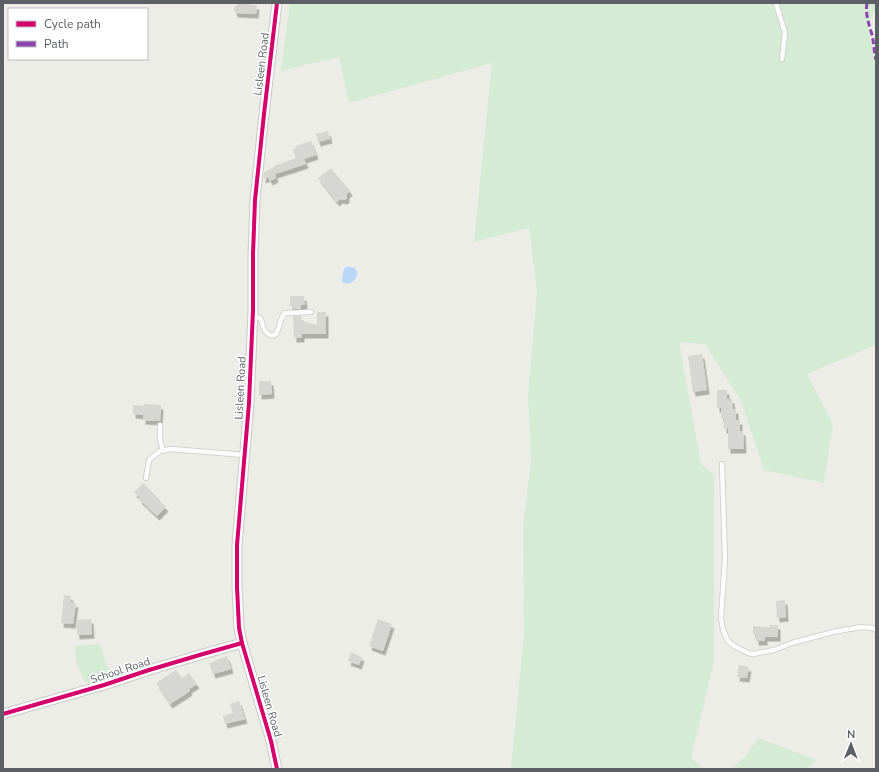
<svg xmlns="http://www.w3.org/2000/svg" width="879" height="772" font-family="'Nunito Sans',sans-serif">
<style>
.green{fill:#d4ebd4}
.water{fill:#bbd7f8}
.building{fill:#d6d6d2;filter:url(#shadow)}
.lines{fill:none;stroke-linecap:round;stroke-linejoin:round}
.service-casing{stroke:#cacbc9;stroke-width:6}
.minor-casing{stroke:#cacbc9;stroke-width:11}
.service{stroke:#fcfcfb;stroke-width:4.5}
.minor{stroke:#fcfcfb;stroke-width:9}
.quiet{stroke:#8e44ad;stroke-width:3;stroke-dasharray:6 3;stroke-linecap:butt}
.cycleway-casing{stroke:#fff;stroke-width:6}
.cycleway{stroke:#d6006c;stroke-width:4}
.labels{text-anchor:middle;stroke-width:3;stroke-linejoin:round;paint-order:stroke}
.street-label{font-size:11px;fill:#5c5f66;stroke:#fff}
</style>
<defs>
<filter id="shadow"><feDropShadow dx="2.5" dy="4.5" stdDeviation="0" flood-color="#0004"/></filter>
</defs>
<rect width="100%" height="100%" fill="#edede7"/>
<g class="green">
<path d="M290 3H876V7L868 25 876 67V345L807 374 833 424 824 483 764 470 740 399 705 344 679 342 701 464 714 475V662L691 757 703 769H511L524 632 523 527 531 463 528 394 537 292 529 228 474 242 492 63 349 103 339 57 281 71Z"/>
<path d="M100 644 111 678 89 683 84 681 77 663 74 646Z"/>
<path d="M758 738 817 760 806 769H731L746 756Z"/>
</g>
<path class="water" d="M345 267C367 264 355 290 342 282 342 278 343 270 345 267Z"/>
<g class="building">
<path d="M240 3H250V5H257L256 14 236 13 234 11V7Z"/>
<path d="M328 131 330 139 318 142 316 134Z"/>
<path d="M311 141 316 155 304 159 306 164 275 174 276 178 270 181 268 177 263 179 264 172 274 167V166L296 158 293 150 296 148V146Z"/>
<path d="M331 168 350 191 347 194V198L345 200 340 199 337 202 318 178Z"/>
<path d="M290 296H304L305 305H301V309H293V306H290Z"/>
<path d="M317 312H326V334H302V338H294L293 316H301V321L317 325Z"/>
<path d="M702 354 707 390 693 392 688 356Z"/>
<path d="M259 381H271L272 394 259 395Z"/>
<path d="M717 390H727V399H732L733 409H736V420H740V431H743L744 449H728V429H724V418H721V408H717Z"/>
<path d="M144 404 161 405 160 421 143 420V415L133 414V405L144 406Z"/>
<path d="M143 483 160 500H159L166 507 157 516 139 499 140 498 134 492Z"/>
<path d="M64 595 71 596 70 602 76 603 73 624 61 623Z"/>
<path d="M785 600 786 617 777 618 776 601Z"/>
<path d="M91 619 92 634 77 635 76 620Z"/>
<path d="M378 619 392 624 383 651 369 646Z"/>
<path d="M770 625H778V637H765V641H756V634H753V626L770 627Z"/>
<path d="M351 652 362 657 359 665 348 661Z"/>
<path d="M227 656 231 669 213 674 209 663 214 662V661Z"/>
<path d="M739 665 749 667 747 678 737 677Z"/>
<path d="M176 670 182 678 189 673 197 684 189 689 190 691 170 704 156 683Z"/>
<path d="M239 701 245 719 225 724 223 716 233 713 230 704Z"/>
</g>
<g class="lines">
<g class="service-casing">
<g id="service">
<path d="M776 3 785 33 782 59"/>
<path d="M253 316 260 318C263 322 262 327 265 331 266 332 268 334 270 335 280 339 278 319 285 313L311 312"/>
<path d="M160 425V440L163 451"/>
<path d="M722 464 725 559 721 618 723 630 728 641 734 646 748 653 753 654 774 650 792 643 833 632 861 627 873 628 876 630"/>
<path d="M146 478 149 460 160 451 171 449 245 455"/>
</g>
</g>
<g class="minor-casing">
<g id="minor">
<path d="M3 714 104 685 149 670 203 654 242 643"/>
<path d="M277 769 271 741 242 643 239 628 237 587V545L249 403 253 310V254L255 200 264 114 277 3"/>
</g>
</g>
<use href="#service" class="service"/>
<use href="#minor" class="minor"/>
<path class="quiet" d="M867 3C865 14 869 24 872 35 874 43 874 52 876 60"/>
<g class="cycleway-casing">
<g id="cycleway">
<path d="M3 714 104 685 149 670 203 654 242 643"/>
<path d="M277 769 271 741 242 643 239 628 237 587V545L249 403 253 310V254L255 200 264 114 277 3"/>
</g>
</g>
<use href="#cycleway" class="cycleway"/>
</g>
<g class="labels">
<g class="street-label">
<text transform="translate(261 64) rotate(-83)" y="4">Lisleen Road</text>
<text transform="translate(240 388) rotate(-87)" y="4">Lisleen Road</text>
<text transform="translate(120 670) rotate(-18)" y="4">School Road</text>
<text transform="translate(270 706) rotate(74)" y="4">Lisleen Road</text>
</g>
</g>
<rect width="879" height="772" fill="none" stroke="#5c5f66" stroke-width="8"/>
<rect x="8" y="8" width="140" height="52" fill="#ffffff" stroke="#bebfc2"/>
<rect x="16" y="21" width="20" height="6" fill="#d6006c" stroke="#bebfc2"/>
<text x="44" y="28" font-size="12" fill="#5c5f66">Cycle path</text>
<rect x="16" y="41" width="20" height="6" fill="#8e44ad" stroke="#bebfc2"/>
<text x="44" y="48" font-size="12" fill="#5c5f66">Path</text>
<g transform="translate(851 744) rotate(1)" stroke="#ffffff" stroke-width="3" paint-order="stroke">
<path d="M0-3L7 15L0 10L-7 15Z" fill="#5c5f66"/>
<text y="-6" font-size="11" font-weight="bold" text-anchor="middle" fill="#5c5f66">N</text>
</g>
</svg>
